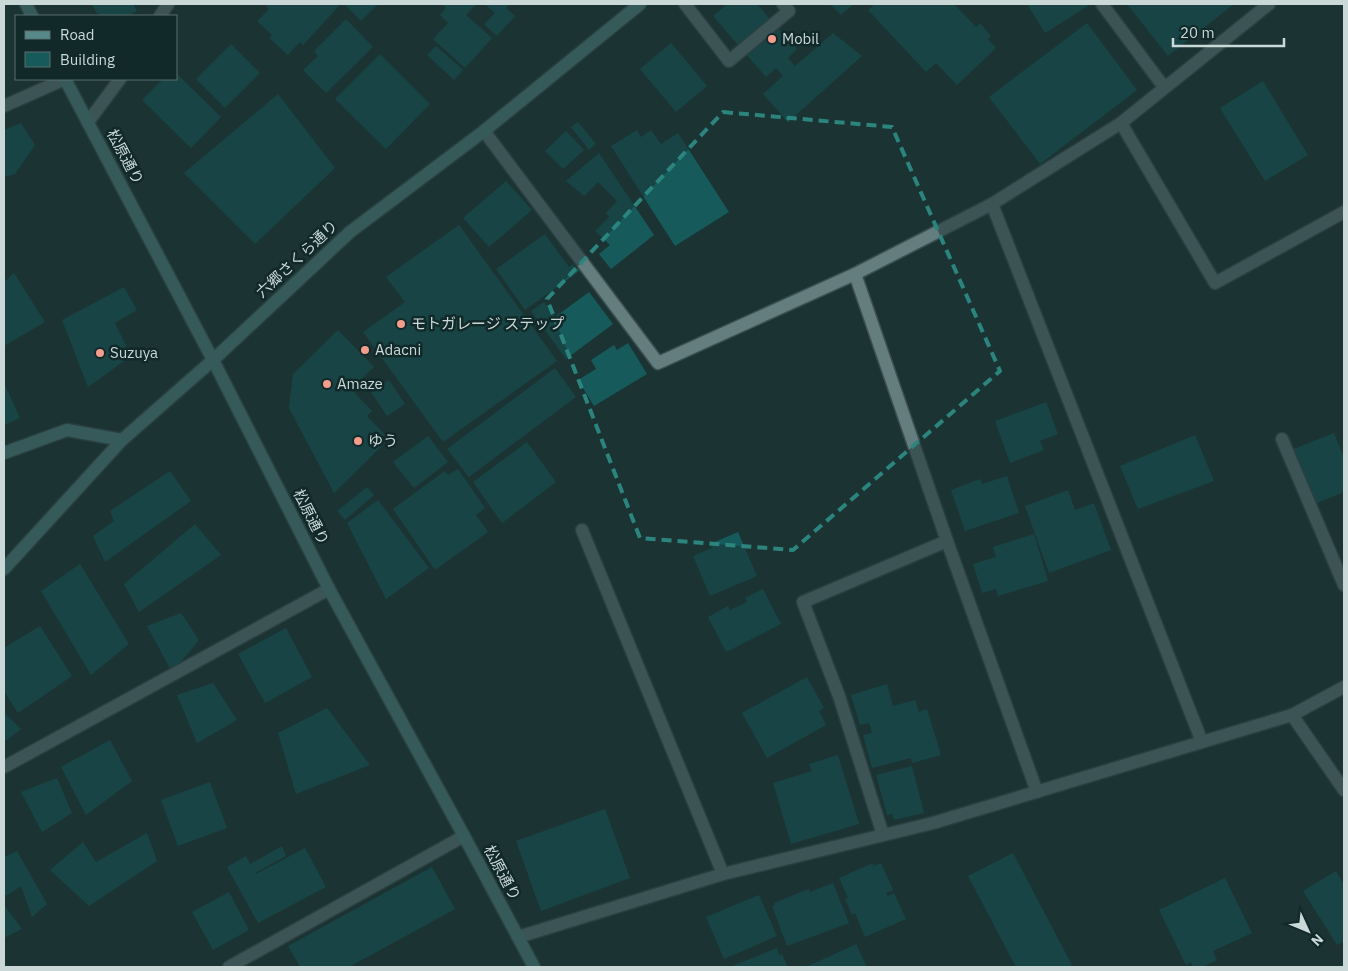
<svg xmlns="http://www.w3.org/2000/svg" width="1348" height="971" font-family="'IBM Plex Sans','Noto Sans JP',sans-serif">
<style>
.building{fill:#165a5c}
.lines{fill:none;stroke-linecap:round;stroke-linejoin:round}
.lane-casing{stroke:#3b4f50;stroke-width:15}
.street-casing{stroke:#3b4f50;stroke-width:15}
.secondary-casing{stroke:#3b4f50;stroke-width:15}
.lane{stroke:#647d7e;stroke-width:12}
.street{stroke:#647d7e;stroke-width:12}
.secondary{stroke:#57898b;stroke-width:12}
.marked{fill:none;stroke:#2b857e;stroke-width:4;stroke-dasharray:10 6;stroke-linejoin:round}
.poi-dot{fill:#f49d8c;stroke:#112929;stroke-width:2}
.labels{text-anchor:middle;stroke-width:5;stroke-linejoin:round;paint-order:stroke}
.poi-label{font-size:15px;fill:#cad8d8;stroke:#112929;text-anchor:start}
.street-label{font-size:15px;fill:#cad8d8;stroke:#112929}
</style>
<rect width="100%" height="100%" fill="#1b3333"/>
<g class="building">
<path d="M92 4H133L137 11 127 16H102L96 12Z"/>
<path d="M269 4H337L339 6 303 45 300 42 288 55 269 38 272 35 257 21 269 9 266 7Z"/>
<path d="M344 4H378L361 21Z"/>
<path d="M442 4H476L466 15 492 38 465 68 433 39 448 23 440 15 446 8Z"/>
<path d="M485 4H510L506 8 515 16 497 36 484 24 495 13Z"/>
<path d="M727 4H757L797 49 788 58 795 66 833 33 862 56 788 122 763 94 783 76 776 68 766 77 713 16Z"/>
<path d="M830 4H854L841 15Z"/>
<path d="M875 4H954L976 27 980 23 991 36 988 39 996 48 957 85 936 63 926 72 868 10Z"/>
<path d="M1027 4H1086L1088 6 1045 33Z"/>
<path d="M1127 4H1234L1168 56Z"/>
<path d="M346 19 373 47 326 93 303 70 318 56 314 51Z"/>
<path d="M1087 23 1137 90 1040 164 989 97Z"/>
<path d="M671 43 707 86 676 112 640 69Z"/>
<path d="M231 44 260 73 225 108 196 79Z"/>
<path d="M436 46 463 70 454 80 427 55Z"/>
<path d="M380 54 430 104 386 149 335 99Z"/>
<path d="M176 73 221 117 191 148 142 100 163 79H176Z"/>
<path d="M1263 81 1308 155 1265 181 1220 108Z"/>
<path d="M278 94 335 168 255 244 184 173Z"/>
<path d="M578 122 596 144 589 150 571 127Z"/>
<path d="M21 123 35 145 15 174 4 177V130Z"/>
<path d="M637 130 641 137 651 130 661 144 678 133 729 212 675 246 611 146Z"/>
<path d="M566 131 584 150 563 169 545 151Z"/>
<path d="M599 153 654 235 611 269 599 254 610 245 595 231 609 217 606 213 617 201 598 182 584 196 566 181Z"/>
<path d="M506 181 532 210 489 247 463 218Z"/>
<path d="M459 225 557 361 443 442 363 332 405 302 386 277Z"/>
<path d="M545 234 569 267 573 264 579 271 525 310 496 269Z"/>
<path d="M14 273 45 322 4 346V282Z"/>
<path d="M124 287 137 310 115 323 131 356 88 387 62 320Z"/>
<path d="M589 292 613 324 566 359 531 311 544 302 555 317Z"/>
<path d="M338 330 374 367 351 389 372 411 367 416 389 439 334 493 289 408 293 374Z"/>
<path d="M628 343 647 374 594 406 578 380 596 369 591 360 614 345 617 350Z"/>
<path d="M555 368 576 397 469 477 447 449Z"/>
<path d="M389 380 405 404 387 416 371 392Z"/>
<path d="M4 383 20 418 4 425Z"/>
<path d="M1046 402 1058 434 1040 441 1044 450 1010 463 995 421Z"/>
<path d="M1334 433 1344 458V492L1314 504 1291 450Z"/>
<path d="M1195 435 1214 481 1138 509 1120 466Z"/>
<path d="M428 436 448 462 414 488 393 462Z"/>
<path d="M527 442 556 482 502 523 473 482Z"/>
<path d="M458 469 485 508 476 515 488 532 435 570 393 509 445 471 448 475Z"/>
<path d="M170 471 191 501 105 562 93 536 114 521 110 511Z"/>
<path d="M1007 476 1019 513 965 531 951 490 980 479 982 484Z"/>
<path d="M367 487 374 495 345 520 337 511Z"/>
<path d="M1068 490 1075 510 1094 503 1111 550 1049 573 1025 506Z"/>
<path d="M378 500 429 568 386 599 347 523Z"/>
<path d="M195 524 221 555 139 612 124 584Z"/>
<path d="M738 532 757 576 710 596 693 556 712 548 710 544Z"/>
<path d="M1034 534 1048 581 998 596 996 589 982 593 973 564 996 557 993 547Z"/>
<path d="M80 564 129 644 91 675 41 591Z"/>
<path d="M763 589 781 624 726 652 708 617 728 606 730 610 747 602 745 598Z"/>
<path d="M181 613 199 640 172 672 147 626Z"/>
<path d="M40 626 72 676 18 713 4 691V648Z"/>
<path d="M286 628 312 677 265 703 238 654Z"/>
<path d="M807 677 824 708 819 711 826 725 767 758 742 713Z"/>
<path d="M213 683 237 720 197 743 177 695Z"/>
<path d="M887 684 893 706 915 700 919 712 927 709 941 755 912 763 911 758 872 768 863 735 872 733 869 723 860 725 851 695Z"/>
<path d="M327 708 370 765 296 794 278 733Z"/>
<path d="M4 713 21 729 4 742Z"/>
<path d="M110 740 132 781 86 815 61 767Z"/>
<path d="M838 755 859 824 791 844 773 783 812 771 809 764Z"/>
<path d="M912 766 924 813 894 820 892 814 887 815 876 775Z"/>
<path d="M57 778 72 813 42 832 21 792Z"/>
<path d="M210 782 227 828 178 846 161 800Z"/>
<path d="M605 809 630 878 541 911 516 841Z"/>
<path d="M147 833 157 861 89 906 50 870 83 842 96 862Z"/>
<path d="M282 846 286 856 255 873 256 874 305 848 326 887 258 923 227 867 246 856 250 864Z"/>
<path d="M17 851 47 904 32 917 21 886 6 896 4 890V857Z"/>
<path d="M1013 853 1073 967H1016L968 876Z"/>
<path d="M873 863 874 866 881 863 893 890 886 893 887 895 888 896 894 893 906 919 865 937 855 913 852 915 845 899 848 898 839 878Z"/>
<path d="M432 867 455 909 349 967H300L288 946Z"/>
<path d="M1336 871 1343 883 1344 881V941L1337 945 1303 891Z"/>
<path d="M1225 878 1252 933 1213 951 1217 960 1207 965 1202 967H1193L1191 962 1186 965 1159 910Z"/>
<path d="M833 883 849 923 787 946 772 906 775 905 774 903 809 889 810 892Z"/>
<path d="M229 892 249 930 213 950 192 912Z"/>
<path d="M759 895 777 936 724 959 706 917Z"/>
<path d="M4 905 22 929 4 938Z"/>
<path d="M856 944 867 967H806L850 947Z"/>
<path d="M777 948 779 955 782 954 788 967H730Z"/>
</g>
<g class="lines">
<g class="lane-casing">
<g id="lane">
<path d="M685 4 729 61 789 11 783 4"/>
<path d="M160 16 168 4"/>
<path d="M88 122 120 79"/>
<path d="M992 204 1202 742"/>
<path d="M1282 439 1344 585"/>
<path d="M4 767 329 589"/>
<path d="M883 835 839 696 803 602 947 541"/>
<path d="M229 967 464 836"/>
</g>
</g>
<g class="street-casing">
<g id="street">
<path d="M1102 4 1164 87"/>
<path d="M4 106 65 79"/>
<path d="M1121 123 1215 283 1344 212"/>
<path d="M484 131 658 363 855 274 992 204 1121 123 1269 4"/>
<path d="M855 274 947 541 1037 792"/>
<path d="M582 530 723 874"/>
<path d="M1292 715 1344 790"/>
<path d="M518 937 723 874 933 823 1202 742 1292 715 1344 687"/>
</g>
</g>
<g class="secondary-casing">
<g id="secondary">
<path d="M26 4 32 16"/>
<path d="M65 79 213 360 329 589 464 836 534 967"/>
<path d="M4 453 67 430 122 440"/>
<path d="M4 569 122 440 213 360 350 232 484 131 640 4"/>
</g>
</g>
<use href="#lane" class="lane"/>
<use href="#street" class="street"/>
<use href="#secondary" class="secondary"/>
</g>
<path d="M0 0H1348V971H0ZM723 112 892 127 1000 371 793 550 640 538 547 299Z" fill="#1b3333" fill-opacity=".55" fill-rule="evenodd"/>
<path class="marked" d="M723 112 892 127 1000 371 793 550 640 538 547 299Z"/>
<g class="poi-dot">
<circle cx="772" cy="39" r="5"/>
<circle cx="401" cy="324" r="5"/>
<circle cx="365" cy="350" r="5"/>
<circle cx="100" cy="353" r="5"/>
<circle cx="327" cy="384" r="5"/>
<circle cx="358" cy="441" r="5"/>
</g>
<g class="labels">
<g class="poi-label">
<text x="782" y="44">Mobil</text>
<text x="411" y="329">モトガレージ ステップ</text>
<text x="375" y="355">Adacni</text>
<text x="110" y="358">Suzuya</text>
<text x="337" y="389">Amaze</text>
<text x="368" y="446">ゆう</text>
</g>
<g class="street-label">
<text transform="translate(125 157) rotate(62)" y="5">松原通り</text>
<text transform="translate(297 259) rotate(-43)" y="5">六郷さくら通り</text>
<text transform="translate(311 517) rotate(63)" y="5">松原通り</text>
<text transform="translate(502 873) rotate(62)" y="5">松原通り</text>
</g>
</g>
<rect width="1348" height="971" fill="none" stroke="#cad8d8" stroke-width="10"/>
<rect x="15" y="15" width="162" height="65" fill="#112929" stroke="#5b6f6f"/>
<rect x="25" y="31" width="25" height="8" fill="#57898b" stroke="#5b6f6f"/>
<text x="60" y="40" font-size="15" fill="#cad8d8">Road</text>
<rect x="25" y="52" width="25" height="15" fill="#165a5c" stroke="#5b6f6f"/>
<text x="60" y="65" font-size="15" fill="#cad8d8">Building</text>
<g transform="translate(1308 931) rotate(134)" stroke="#112929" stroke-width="4" paint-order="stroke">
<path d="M0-4L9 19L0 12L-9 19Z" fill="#cad8d8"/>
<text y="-8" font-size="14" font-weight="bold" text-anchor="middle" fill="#cad8d8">N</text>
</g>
<path d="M1173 38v8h111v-8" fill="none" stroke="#cad8d8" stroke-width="2.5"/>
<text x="1180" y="38" font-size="15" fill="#cad8d8" stroke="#112929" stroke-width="4" paint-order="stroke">20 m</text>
</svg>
